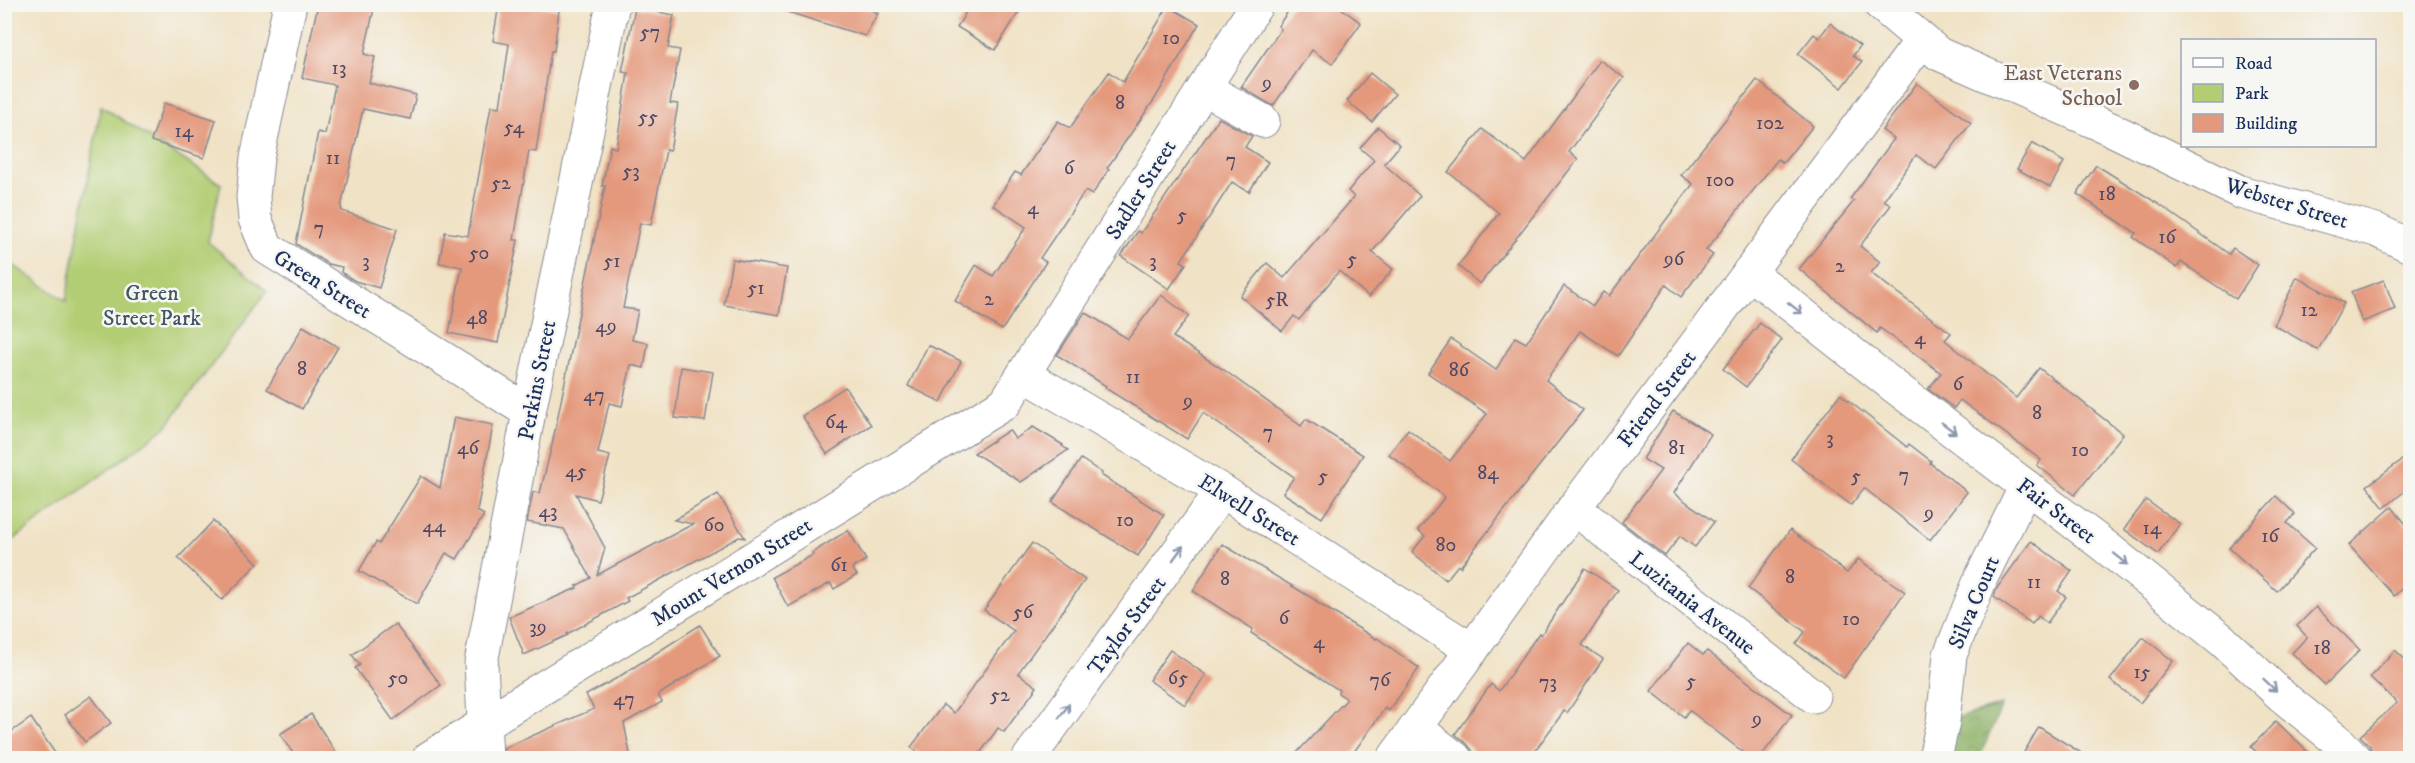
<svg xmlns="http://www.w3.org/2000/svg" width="2415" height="763" font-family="'IM FELL DW Pica',serif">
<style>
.forest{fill:url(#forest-crowns);stroke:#547062;stroke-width:1.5}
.park{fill:#b2cd73;stroke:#667e68;stroke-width:1.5}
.building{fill:#e4987c}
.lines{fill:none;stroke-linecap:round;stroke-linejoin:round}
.minor-casing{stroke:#868892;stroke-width:35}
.minor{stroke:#fff;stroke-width:33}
.oneway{stroke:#8d97ae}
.education-dot{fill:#8d6e63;stroke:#f6f6f2;stroke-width:2}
.labels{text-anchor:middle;stroke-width:5;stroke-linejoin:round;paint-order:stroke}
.number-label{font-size:20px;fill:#4d4966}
.education-label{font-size:22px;fill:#785e54;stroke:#f6f6f2;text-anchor:end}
.street-label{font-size:22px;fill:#1b2f5e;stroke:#f6f6f2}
.park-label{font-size:22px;fill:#415663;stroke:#f6f6f2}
</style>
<defs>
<pattern id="forest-crowns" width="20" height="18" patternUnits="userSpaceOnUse" patternTransform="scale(1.5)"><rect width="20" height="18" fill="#8db065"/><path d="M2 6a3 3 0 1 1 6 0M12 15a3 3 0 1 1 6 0" fill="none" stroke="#729056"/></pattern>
</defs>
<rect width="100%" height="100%" fill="#f6f6f2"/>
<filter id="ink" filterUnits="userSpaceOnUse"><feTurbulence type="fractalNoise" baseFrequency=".0167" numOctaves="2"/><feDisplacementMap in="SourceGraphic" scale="12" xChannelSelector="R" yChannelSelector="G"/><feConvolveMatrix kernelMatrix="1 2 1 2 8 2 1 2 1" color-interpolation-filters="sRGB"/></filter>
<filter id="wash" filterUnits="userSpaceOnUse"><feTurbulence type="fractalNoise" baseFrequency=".008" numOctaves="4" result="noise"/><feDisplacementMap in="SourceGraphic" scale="24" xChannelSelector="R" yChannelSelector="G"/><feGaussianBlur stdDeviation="1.35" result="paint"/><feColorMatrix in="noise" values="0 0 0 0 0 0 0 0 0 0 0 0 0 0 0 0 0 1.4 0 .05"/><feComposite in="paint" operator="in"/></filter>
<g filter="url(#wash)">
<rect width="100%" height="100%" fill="#f0e2c5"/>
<path class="forest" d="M2002 705 1979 758H1929L1943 722Z"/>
<path class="park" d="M101 106 221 184 208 242 267 291 165 428 5 546 4 259 66 301Z"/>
<g id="blocks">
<g class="building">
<path d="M318 4H375L364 54 375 57 369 83 416 95 410 119 363 109 341 207 342 211 397 229 379 288 355 281 341 272 342 267 328 264 296 244 318 132 325 134 335 85 302 78Z"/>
<path d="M499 4H525L559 10 554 51H551L536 152 529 151 514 240H518L498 343 449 333 462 267 439 263 445 232 468 236 491 106 500 107 509 44 493 41Z"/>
<path d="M785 4H858L878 13 865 36 784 11Z"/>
<path d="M971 4H1024L995 50 957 27Z"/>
<path d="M1293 4H1335L1361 23 1332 64 1312 50 1273 106 1241 87 1281 29 1278 26Z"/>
<path d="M1168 6 1199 24 1156 97 1107 168 1109 169 1092 195 1085 191 1040 258 1046 262 1002 330 955 301 976 265 993 276 1026 227 993 205 1015 172 1021 175 1058 121 1070 128 1109 72 1123 82Z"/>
<path d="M635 8 674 15 668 48 680 50 670 103 678 104 670 151 666 150 651 225 640 223 623 308 638 310 632 340 648 343 644 368 631 365 622 406 609 403 598 453 610 456 598 500 576 494 605 548 597 575 693 524 674 520 718 494 745 538 739 537 626 598 628 601 567 634 568 635 524 655 509 617 577 588 576 586 591 578 564 529 527 522 533 492 540 493 552 445 605 186H602L610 146 616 148 628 73 622 72Z"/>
<path d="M1830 23 1860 46 1853 56 1862 62 1842 88 1798 54 1814 34 1819 38Z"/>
<path d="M1600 60 1624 78 1569 152 1578 159 1480 284 1458 266 1499 213 1448 172 1482 129 1526 162Z"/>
<path d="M1370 73 1395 94 1372 122 1347 101Z"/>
<path d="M1757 80 1813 126 1783 163 1778 159 1706 250 1713 255 1681 297 1666 285 1618 356 1580 331 1546 380 1583 410 1460 567 1458 565 1446 580 1412 552 1425 536 1418 530 1445 497 1389 454 1408 429 1450 461 1487 414 1428 373 1451 339 1496 370 1515 337 1526 343 1564 286 1593 306 1603 292 1609 296 1693 184 1681 175Z"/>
<path d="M1917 83 1971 123 1936 169 1916 155 1884 200 1891 205 1860 246 1880 262 1871 273 1951 333 1945 340 2016 398 2039 368 2123 434 2075 495 2037 465 2041 460 1960 400 1954 408 1928 389 1941 373 1880 328 1877 333 1799 269 1854 201 1850 199 1894 139 1882 130Z"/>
<path d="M164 103 216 120 204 158 151 141Z"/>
<path d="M1219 118 1252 136 1245 147 1268 162 1249 192 1232 182 1181 261 1186 264 1169 289 1121 256 1138 231 1141 233Z"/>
<path d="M1378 127 1400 145 1384 164 1420 196 1372 252 1393 269 1369 297 1339 271 1299 320 1294 316 1282 331 1240 296 1267 263 1284 278 1354 197 1348 191 1374 160 1360 148Z"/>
<path d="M2032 143 2064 162 2050 187 2017 169Z"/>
<path d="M2096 165 2157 203 2229 254 2233 248 2258 265 2236 299 2181 262 2177 268 2133 237 2136 233 2077 194Z"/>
<path d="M732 259 787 268 779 315 724 305Z"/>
<path d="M2297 277 2344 303 2318 350 2274 325Z"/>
<path d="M2384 280 2395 309 2362 322 2351 292Z"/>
<path d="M1161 295 1189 316 1173 337 1224 370 1301 426 1306 419 1363 455 1322 518 1283 493 1294 477 1203 413 1187 439 1105 388 1106 386 1057 355 1085 312 1128 339Z"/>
<path d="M1760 323 1782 340 1746 387 1723 369Z"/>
<path d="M303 326 338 347 302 409 267 389Z"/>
<path d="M928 345 961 361 941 402 908 386Z"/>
<path d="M681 367 713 372 705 421 675 418Z"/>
<path d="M845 387 871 425 827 454 802 416Z"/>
<path d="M1840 394 1907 447 1909 444 1931 461 1930 463 1967 492 1930 540 1864 488 1851 505 1791 459Z"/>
<path d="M1673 411 1711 434 1674 493 1714 522 1695 547 1680 536 1665 556 1622 522 1661 470 1643 459Z"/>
<path d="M454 417 493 425 477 511 484 515 457 559 446 553 417 604 359 571 376 542 379 544 421 476 440 488Z"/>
<path d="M1033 427 1063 445 1062 446 1068 450 1021 482 974 453 1009 430 1015 439Z"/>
<path d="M2410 454V487L2384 508 2367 486Z"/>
<path d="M1081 459 1102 473 1101 475 1164 515 1138 556 1052 502Z"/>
<path d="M2276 496 2295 514 2287 523 2315 548 2277 591 2229 548Z"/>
<path d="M2146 500 2180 524 2158 554 2124 529Z"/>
<path d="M2392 507 2410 529V581L2394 596 2349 545Z"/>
<path d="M213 521 258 563 222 600 178 558Z"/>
<path d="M848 530 866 560 852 568 857 575 834 589 830 583 788 607 772 577 813 555 812 553Z"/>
<path d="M1790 530 1847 573 1858 559 1905 592 1844 678 1796 644 1805 632 1748 588Z"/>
<path d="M2031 541 2072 571 2058 591 2066 597 2047 623 2038 616 2032 624 1994 597 1997 588Z"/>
<path d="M1032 543 1085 580 1018 673 1037 687 1004 732 998 728 976 759H926L911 747 943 705 954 713 1014 631 984 610Z"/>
<path d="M1222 544 1317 601 1316 602 1376 639 1377 638 1419 668 1389 711 1385 708 1349 759H1291L1347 699 1338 693 1339 690 1251 633 1253 629 1193 591Z"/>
<path d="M1585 568 1618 590 1582 645 1603 659 1567 713 1564 711 1529 759H1473L1472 750 1467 744 1455 734 1491 684 1499 691 1539 633 1541 635Z"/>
<path d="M2316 607 2360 650 2325 685 2292 653 2307 637 2297 626Z"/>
<path d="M395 624 441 685 393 720 355 668 360 665 352 655Z"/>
<path d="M700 625 720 656 658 695 662 702 624 723 631 759H504V748L594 709 586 695 617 678Z"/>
<path d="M2143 637 2173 661 2140 703 2110 680Z"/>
<path d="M1688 643 1703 655 1707 651 1792 715 1759 759H1752L1689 710 1684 717 1651 691Z"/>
<path d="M1170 650 1206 675 1185 705 1149 680Z"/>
<path d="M2395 650 2410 664V759H2376L2369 745 2360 736 2397 703 2370 677Z"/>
<path d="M91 696 111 723 85 742 65 715Z"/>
<path d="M311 714 340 759H297L280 734Z"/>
<path d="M31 718 59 759H4V737Z"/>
<path d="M2276 721 2315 759H2264L2251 747Z"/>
<path d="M2039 727 2091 759H2020Z"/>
</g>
</g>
</g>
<g filter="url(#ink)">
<use href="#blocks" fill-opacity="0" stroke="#868892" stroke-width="1.5"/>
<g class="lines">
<g class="minor-casing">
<g id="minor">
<path d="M290 4 257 158 253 197 255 219 267 248 529 412"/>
<path d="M1880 4 1939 54 2111 129 2240 192 2376 230 2410 246"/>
<path d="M1204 88 1263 121"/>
<path d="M1749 272 1895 387 2102 544 2222 640 2282 696 2340 743 2355 758"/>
<path d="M1025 375 1222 491 1472 650"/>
<path d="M1574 508 1813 696"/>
<path d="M1416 728 1455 758"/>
<path d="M429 758 1005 403 1257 4"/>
<path d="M486 758 481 663 529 412 613 4"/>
<path d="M1029 758 1222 491"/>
<path d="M1394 758 1574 508 1922 40"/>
<path d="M1935 758 1943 722 1950 655 1981 578 2026 486"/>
</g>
</g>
<use href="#minor" class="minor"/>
</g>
<defs><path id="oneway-shaft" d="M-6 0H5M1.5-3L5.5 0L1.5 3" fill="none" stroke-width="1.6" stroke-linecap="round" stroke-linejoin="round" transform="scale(1.5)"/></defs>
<g class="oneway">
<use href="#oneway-shaft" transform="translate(1795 308) rotate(38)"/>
<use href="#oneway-shaft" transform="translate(1949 428) rotate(37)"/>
<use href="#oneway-shaft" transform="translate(1178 553) rotate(-54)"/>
<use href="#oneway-shaft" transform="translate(2121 559) rotate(39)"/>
<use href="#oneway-shaft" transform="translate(2270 685) rotate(43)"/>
<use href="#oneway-shaft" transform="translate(1064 711) rotate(-54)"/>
</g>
</g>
<circle class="education-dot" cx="2134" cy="85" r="6"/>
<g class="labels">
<g class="number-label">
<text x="650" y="38">57</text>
<text x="1171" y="44">10</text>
<text x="339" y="74">13</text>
<text x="1267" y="89">9</text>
<text x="1120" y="109">8</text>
<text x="648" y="123">55</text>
<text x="1770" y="129">102</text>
<text x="514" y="133">54</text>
<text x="184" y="137">14</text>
<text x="333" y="164">11</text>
<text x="1231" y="166">7</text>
<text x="1069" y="174">6</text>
<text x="631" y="177">53</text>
<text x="1720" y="186">100</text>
<text x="501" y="189">52</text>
<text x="2107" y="200">18</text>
<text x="1033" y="214">4</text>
<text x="1182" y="221">5</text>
<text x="319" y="234">7</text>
<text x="2167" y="243">16</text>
<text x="479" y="259">50</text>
<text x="1352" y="265">5</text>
<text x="1674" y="265">96</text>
<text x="366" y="267">3</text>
<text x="612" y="267">51</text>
<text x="1153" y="267">3</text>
<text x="1840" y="272">2</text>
<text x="756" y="294">51</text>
<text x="989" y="305">2</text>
<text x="1277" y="306">5R</text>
<text x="2309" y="316">12</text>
<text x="477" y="324">48</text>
<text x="606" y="332">49</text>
<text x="1920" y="344">4</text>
<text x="302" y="375">8</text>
<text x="1459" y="376">86</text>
<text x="1133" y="383">11</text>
<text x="1958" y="390">6</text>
<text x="594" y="401">47</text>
<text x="1188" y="407">9</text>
<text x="2037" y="419">8</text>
<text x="836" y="428">64</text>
<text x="1268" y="438">7</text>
<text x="1830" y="444">3</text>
<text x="468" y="454">46</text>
<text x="1677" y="454">81</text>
<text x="2080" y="456">10</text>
<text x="576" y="477">45</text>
<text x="1488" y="479">84</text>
<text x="1904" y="481">7</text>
<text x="1323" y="482">5</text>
<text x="1856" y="482">5</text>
<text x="548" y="517">43</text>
<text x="1929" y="519">9</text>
<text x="1125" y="526">10</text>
<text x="714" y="531">60</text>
<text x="434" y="532">44</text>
<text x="2152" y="534">14</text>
<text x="2270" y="542">16</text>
<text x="1446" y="551">80</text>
<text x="839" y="571">61</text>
<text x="1790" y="583">8</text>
<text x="1225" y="585">8</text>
<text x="2034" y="588">11</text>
<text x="1023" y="618">56</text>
<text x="1284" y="624">6</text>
<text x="1851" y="625">10</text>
<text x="538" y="633">39</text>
<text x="1319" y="648">4</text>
<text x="2322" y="654">18</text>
<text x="2142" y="678">15</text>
<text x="398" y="684">50</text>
<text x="1178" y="684">65</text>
<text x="1380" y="686">76</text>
<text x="1691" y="687">5</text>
<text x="1548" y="688">73</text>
<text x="1000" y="701">52</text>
<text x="624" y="705">47</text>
<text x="1757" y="725">9</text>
</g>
<g class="education-label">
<text x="2122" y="80">East Veterans<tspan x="2122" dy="25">School</tspan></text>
</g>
<g class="street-label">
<text transform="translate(1140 189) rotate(-58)" y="8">Sadler Street</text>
<text transform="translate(2287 202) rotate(17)" y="8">Webster Street</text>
<text transform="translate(323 283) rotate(32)" y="8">Green Street</text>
<text transform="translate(536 380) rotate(-79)" y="8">Perkins Street</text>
<text transform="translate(1656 398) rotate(-53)" y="8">Friend Street</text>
<text transform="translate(1250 509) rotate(32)" y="8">Elwell Street</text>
<text transform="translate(2057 510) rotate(37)" y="8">Fair Street</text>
<text transform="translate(731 571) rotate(-32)" y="8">Mount Vernon Street</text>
<text transform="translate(1693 602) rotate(38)" y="8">Luzitania Avenue</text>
<text transform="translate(1973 602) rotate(-67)" y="8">Silva Court</text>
<text transform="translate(1126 625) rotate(-54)" y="8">Taylor Street</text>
</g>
<g class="park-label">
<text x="152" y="300">Green<tspan x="152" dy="25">Street Park</tspan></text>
</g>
</g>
<rect width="2415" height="763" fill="none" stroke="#f6f6f2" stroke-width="24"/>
<rect x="2181" y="39" width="195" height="108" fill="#f6f6f2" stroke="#9ea6b7" stroke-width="1.5"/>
<rect x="2193" y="58" width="30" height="9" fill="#ffffff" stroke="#9ea6b7" stroke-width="1.5"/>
<text x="2235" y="69" font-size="18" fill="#1b2f5e">Road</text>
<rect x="2193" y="84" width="30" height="18" fill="#b2cd73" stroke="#9ea6b7" stroke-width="1.5"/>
<text x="2235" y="99" font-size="18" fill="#1b2f5e">Park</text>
<rect x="2193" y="114" width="30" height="18" fill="#e4987c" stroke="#9ea6b7" stroke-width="1.5"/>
<text x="2235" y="129" font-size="18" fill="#1b2f5e">Building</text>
</svg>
